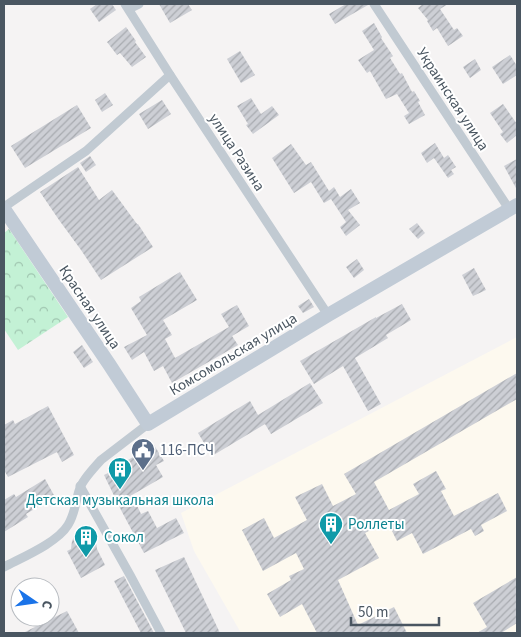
<svg xmlns="http://www.w3.org/2000/svg" width="521" height="637" font-family="'Source Sans 3',sans-serif">
<style>
.commercial{fill:#fdf9ef}
.park{fill:url(#park-crowns)}
.building{fill:url(#building-hatch)}
.lines{fill:none;stroke-linecap:round;stroke-linejoin:round}
.street{stroke:#c1cad2;stroke-width:9}
.secondary{stroke:#c1cbd6;stroke-width:14}
.labels{text-anchor:middle;stroke-width:4;stroke-linejoin:round;paint-order:stroke}
.street-label{font-size:15px;fill:#4a5661;stroke:#fff}
.service-label{font-size:15px;fill:#4e5e75;stroke:#fff;text-anchor:start}
.culture-label{font-size:15px;fill:#0d838f;stroke:#fff;text-anchor:start}
</style>
<defs>
<pattern id="park-crowns" width="20" height="18" patternUnits="userSpaceOnUse" patternTransform="scale(1.25)"><rect width="20" height="18" fill="#c3f1d5"/><path d="M2 6a3 3 0 1 1 6 0M12 15a3 3 0 1 1 6 0" fill="none" stroke="#a0c6b0"/></pattern>
<pattern id="building-hatch" width="6" height="6" patternUnits="userSpaceOnUse" patternTransform="scale(1.25)"><rect width="6" height="6" fill="#cdcfd5"/><path d="M-1 1l2-2M0 6l6-6M5 7l2-2" fill="none" stroke="#a8abb0"/></pattern>
</defs>
<rect width="100%" height="100%" fill="#f5f3f3"/>
<path class="commercial" d="M517 337V633H241L194 551 181 513Z"/>
<path class="park" d="M9 229 68 317 18 350 4 329V233Z"/>
<g class="building">
<path d="M97 4H112L116 10 99 22 90 9Z"/>
<path d="M159 4H188L192 10 170 23Z"/>
<path d="M346 4H368V5L335 24 329 14Z"/>
<path d="M423 4H448L440 9 454 30 457 28 463 36 448 46 437 28 433 31 427 21 428 20 418 8Z"/>
<path d="M374 23 382 37 381 38 393 56 390 58 400 74 402 73 412 92 414 91 420 101 418 102 425 115 409 124 404 116 409 113 397 94 386 99 370 71 367 73 358 60 374 50 362 31Z"/>
<path d="M126 27 136 41 135 42 146 57 132 67 120 53 117 55 107 42Z"/>
<path d="M240 51 255 75 241 83 227 59Z"/>
<path d="M510 55 517 66V75L503 84 492 67Z"/>
<path d="M475 59 481 70 470 78 463 67Z"/>
<path d="M105 93 113 105 102 112 95 100Z"/>
<path d="M251 98 261 114 272 106 279 115 253 134 246 125 248 124 237 106Z"/>
<path d="M162 100 171 114 148 129 139 114Z"/>
<path d="M503 104 517 124V135L507 143 500 134 503 132 490 113Z"/>
<path d="M77 105 91 128 25 168 11 146Z"/>
<path d="M435 143 444 158 448 155 456 167 451 170 454 174 448 178 434 158 427 163 421 153Z"/>
<path d="M291 144 306 165 311 162 329 191 334 187 340 197 351 189 360 203 348 210 360 225 346 236 340 227 346 222 331 199 324 203 311 182 294 193 272 158Z"/>
<path d="M90 156 96 165 86 172 80 163Z"/>
<path d="M517 159V190L504 166Z"/>
<path d="M78 167 99 200 112 190 137 224H138L153 247 101 280 81 250 59 220 40 192Z"/>
<path d="M417 223 425 233 418 239 409 229Z"/>
<path d="M357 259 364 270 354 278 346 267Z"/>
<path d="M474 268 486 290 473 296 462 275Z"/>
<path d="M180 272 197 300 163 320 172 335 165 339 175 358 229 327 221 314 237 305 249 326 232 336 238 345 172 383 163 366 154 371 144 352 132 360 124 347 147 335 131 308 141 301 139 297Z"/>
<path d="M309 299 314 307 303 313 298 306Z"/>
<path d="M402 304 411 320 386 335 388 338 355 358 381 404 368 411 343 366 314 384 300 361 376 317V318Z"/>
<path d="M82 345 93 362 84 368 73 352Z"/>
<path d="M517 373V399L374 482 389 510 419 494 413 484 436 471 446 489 441 491 454 516 498 493 507 511 481 525 484 531 475 536 471 529 423 554 412 533 397 541 387 521 365 533 379 558 338 580 358 625 394 607 407 633H317L302 604 280 617 267 594 291 580 289 576 304 569 296 553 263 571 242 530 264 518 274 538 307 520 295 497 322 484 333 506 356 494 344 474Z"/>
<path d="M310 383 323 403 271 434 265 424 212 456 198 433 250 401 258 415Z"/>
<path d="M48 406 74 455 62 462 57 452 8 477 4 470V425L13 420 15 424Z"/>
<path d="M154 445 164 461 156 465 163 477 132 495 141 514 148 511 157 528 176 518 184 533 144 553 122 512 104 475 122 466 121 464Z"/>
<path d="M45 479 55 497 26 514 28 517 4 532V500L14 494 16 497Z"/>
<path d="M81 532 90 534 93 536 96 540 97 549 105 565 81 578 67 551 71 549 72 541 74 537Z"/>
<path d="M184 557 220 633H186L155 570Z"/>
<path d="M124 576 125 578 154 633H141L114 581Z"/>
<path d="M517 577V623L501 633H477L487 627 473 603Z"/>
<path d="M67 611 79 633H23Z"/>
</g>
<g class="lines">
<g class="street">
<path d="M125 4 170 75 328 315"/>
<path d="M374 4 509 209"/>
<path d="M129 9 139 4"/>
<path d="M4 207 86 151 170 75"/>
<path d="M80 486 130 575 161 633"/>
<path d="M4 567C23 557 57 543 68 525 76 512 75 501 80 488 83 479 95 467 101 460L148 424"/>
</g>
<path class="secondary" d="M4 209 109 364 148 424 328 315 517 205"/>
</g>
<defs>
<g id="civic-pin" transform="scale(1.25)"><path d="M0 17L-7.5 6A9.5 9.5 0 1 1 7.5 6Z" fill="#5c6f8a" stroke="#fff"/><path d="M-.6-6.5H3V-4.5H.6V-3L4-1V1h2V6H-6V1h2V-1L-.6-3ZM-1.2 2.5V6h2.4V2.5Z" fill="#fff"/></g>
<g id="building-pin" transform="scale(1.25)"><path d="M0 17L-7.5 6A9.5 9.5 0 1 1 7.5 6Z" fill="#0f9aa8" stroke="#fff"/><path d="M-4-6H4V6H1V3H-1V6H-4ZM-2.5-4.3h1.7v1.8h-1.7ZM.8-4.3h1.7v1.8H.8ZM-2.5-1h1.7V.8h-1.7ZM.8-1h1.7V.8H.8Z" fill="#fff"/></g>
</defs>
<g fill-rule="evenodd">
<use href="#civic-pin" x="143" y="450"/>
<use href="#building-pin" x="120" y="469"/>
<use href="#building-pin" x="331" y="524"/>
<use href="#building-pin" x="86" y="537"/>
</g>
<g class="labels">
<g class="street-label">
<text transform="translate(453 99) rotate(57)" y="5">Украинская улица</text>
<text transform="translate(237 152) rotate(57)" y="5">улица Разина</text>
<text transform="translate(90 307) rotate(56)" y="5">Красная улица</text>
<text transform="translate(233 354) rotate(-31)" y="5">Комсомольская улица</text>
</g>
<g class="service-label">
<text x="160" y="455">116-ПСЧ</text>
</g>
<g class="culture-label">
<text x="120" y="505" text-anchor="middle">Детская музыкальная школа</text>
<text x="348" y="529">Роллеты</text>
<text x="104" y="542">Сокол</text>
</g>
</g>
<rect width="521" height="637" fill="none" stroke="#4a5661" stroke-width="10"/>
<g transform="translate(35 602) rotate(103)"><circle r="24" fill="#ffffff" stroke="#b7bbc0"/>
<path d="M0-4L9 19L0 12L-9 19Z" fill="#1a73e8"/>
<text y="-8" font-size="14" font-weight="bold" text-anchor="middle" fill="#4a5661">С</text>
</g>
<path d="M351 617v8h88v-8" fill="none" stroke="#4a5661" stroke-width="2.5"/>
<text x="358" y="617" font-size="15" fill="#4a5661" stroke="#ffffff" stroke-width="4" paint-order="stroke">50 m</text>
</svg>
